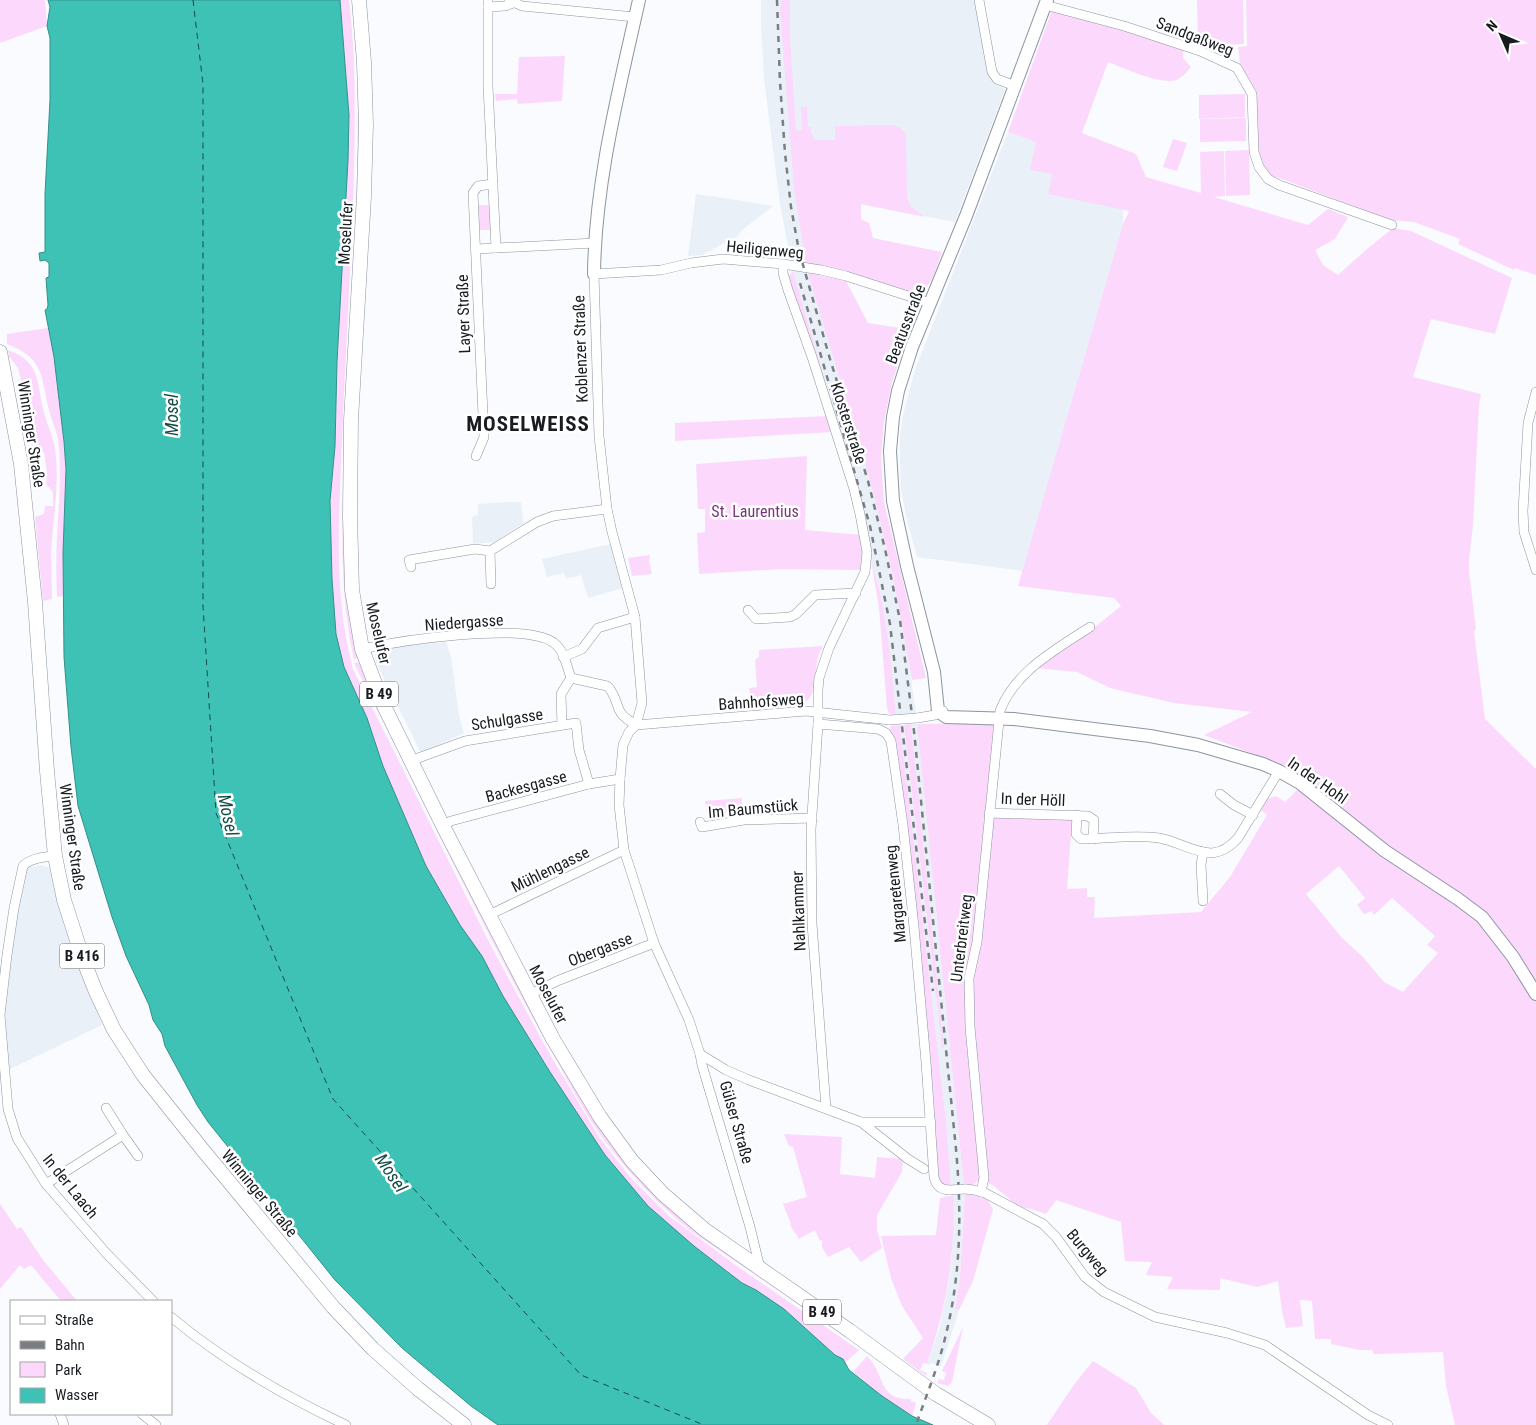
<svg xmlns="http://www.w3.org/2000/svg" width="1536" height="1425" font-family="'Roboto Condensed',sans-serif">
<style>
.built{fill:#e9f0f8}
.green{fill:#fcd9fc;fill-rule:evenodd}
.water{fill:#3ec2b5;stroke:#339089}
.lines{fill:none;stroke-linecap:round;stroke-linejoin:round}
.ferry{stroke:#144c46;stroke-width:1;stroke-dasharray:6 5;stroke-linecap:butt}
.street-casing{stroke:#8c95a2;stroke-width:10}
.secondary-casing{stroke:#8c95a2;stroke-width:14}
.primary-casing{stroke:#8c95a2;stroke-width:15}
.street{stroke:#fff;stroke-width:9}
.secondary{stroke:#fff;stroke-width:12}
.primary{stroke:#fff;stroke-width:14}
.rail{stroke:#7a7d81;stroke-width:2.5;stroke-dasharray:6 6;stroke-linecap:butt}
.street-bridge-casing{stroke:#8c95a2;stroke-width:10;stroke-linecap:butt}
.street-bridge{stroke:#fff;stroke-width:9}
.labels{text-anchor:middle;stroke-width:5;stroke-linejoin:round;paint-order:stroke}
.shield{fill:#fff;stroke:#5d6064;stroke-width:1}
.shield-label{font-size:15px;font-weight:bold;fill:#181c21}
.street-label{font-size:16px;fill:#181c21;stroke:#fff}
.park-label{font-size:16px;fill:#7c327f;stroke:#fff}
.water-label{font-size:18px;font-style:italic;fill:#144c46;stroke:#fff}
.district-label{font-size:21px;font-weight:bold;letter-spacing:1px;fill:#181c21;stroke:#fff}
</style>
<rect width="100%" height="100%" fill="#f9fbfe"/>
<g class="built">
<path d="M761 0H976L994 81 999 86 1005 89 955 222 861 204 806 264 853 427 874 495 893 576 907 651 916 713 896 715 885 617 877 578 871 559 860 499 793 271 780 204 764 79 761 25Z"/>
<path d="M1008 132 1124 172 1123 224 1023 571 917 557 907 520 901 490 900 462V436L903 415 915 370Z"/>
<path d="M696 194 749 202 773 206 742 230 738 236 702 255 688 256Z"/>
<path d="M507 502H521L523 521 524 523 494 542 473 544 472 517 478 515V504Z"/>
<path d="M611 544 623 588 588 598 581 575 566 579 564 573 547 577 542 559Z"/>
<path d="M446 642 451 656 459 716 464 733 421 753 376 662 375 653 378 649Z"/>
<path d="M911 724H917L964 1186H951L946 1120 900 725H904L942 1048Z"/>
<path d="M41 865 53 869 66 928 102 1025 8 1070 2 1015 8 956 27 868Z"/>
<path d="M965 1194 960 1277 955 1308 959 1310 941 1366 930 1363V1365L927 1364 939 1330 949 1279 952 1255 953 1195Z"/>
</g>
<g class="green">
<path d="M0 0H45L47 26 0 43Z"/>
<path d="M340 0H349C357 67 355 136 353 203 350 283 345 362 342 441 339 517 333 594 353 669L491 946 549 1053 599 1137 630 1177 669 1216 734 1264 859 1350 845 1363 843 1359 835 1355 784 1309 756 1290 742 1283 694 1246 648 1206 605 1155 550 1072 503 996 482 956 460 925 426 866 383 766 367 718 344 667 336 634 332 579 330 501 335 446 337 362 348 160 349 115Z"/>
<path d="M352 0H355L362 119 346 582 349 612 360 658 354 659C339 593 342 527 344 460 347 363 355 266 357 170 358 113 359 56 352 0Z"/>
<path d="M781 0H790V38L796 131 802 130 801 107H807L808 127H811V134L813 135 814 140H835V126L893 125C900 127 903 129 906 136L907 197 911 207 925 217 861 204V219L869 223 873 238 942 252C936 267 932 294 911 293L846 271 806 264 794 189 780 11Z"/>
<path d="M1197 0H1243L1244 44 1198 46Z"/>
<path d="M1246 0H1536V275L1515 268 1514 270 1458 244 1460 239 1414 222 1391 220 1271 175 1262 165 1257 151V92L1240 63 1238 47 1247 46Z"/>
<path d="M1052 10 1183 48V58L1191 67C1187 72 1182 78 1176 80 1160 85 1124 68 1108 62L1082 133 1136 154 1146 177 1201 193 1200 152 1224 151 1225 196 1214 197 1308 225 1328 209 1348 217 1335 239 1315 250 1323 265 1338 275 1367 249 1393 228 1411 231 1512 278 1495 334 1431 319 1413 377 1481 394 1479 405 1473 525 1469 560V572L1476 628 1474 632 1485 719 1536 769V1425H1455L1446 1386 1443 1352 1374 1354 1372 1350H1359L1331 1344V1339H1315L1312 1301 1300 1300 1303 1326 1286 1328 1282 1311 1278 1281 1257 1287 1220 1278V1290L1167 1289 1173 1277 1146 1275 1152 1262 1125 1261 1121 1222 1056 1200 1046 1214 1032 1209 1023 1208 1022 1210 994 1186 980 1179 973 1185 964 1186 917 724 996 723 985 817 1072 820 1067 889 1087 888V897H1095L1094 918 1201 912 1230 877 1267 815 1261 810 1267 799 1276 796 1285 802 1307 780 1285 766 1204 735 1252 712 1174 703 1110 688 1077 672 1035 668 1095 627 1121 606 1114 598 1018 586 1123 224 1129 211 1048 194 1052 174 1030 170 1036 142 1008 132ZM1339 866 1365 898 1357 905 1364 914 1372 911 1374 915 1392 898 1435 936 1427 945 1438 953 1403 992 1384 982 1362 956 1342 938 1306 894Z"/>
<path d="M565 56 562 101 518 104 517 99 496 101 495 94H517L519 57Z"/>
<path d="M1245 94V117L1199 119V95Z"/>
<path d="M1246 118V141L1200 142V119Z"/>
<path d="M1173 139 1187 143 1177 171 1163 167Z"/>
<path d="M1249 150 1250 195 1226 196 1225 151Z"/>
<path d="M478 205H490L491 230H479Z"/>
<path d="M793 271 840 432 787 279Z"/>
<path d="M808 273 846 281 868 323 907 329 913 312 910 303 914 308 913 321 892 382 884 422 881 457 884 502 926 678 912 680 893 576 874 495Z"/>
<path d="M48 328 54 357 61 414 66 469 63 596 57 597C56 577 56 556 57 535 59 503 62 471 58 439 56 429 51 420 49 410 41 376 44 358 7 344V334Z"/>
<path d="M8 350C43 362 36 386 45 416 48 427 53 436 55 449 60 482 53 519 51 553 51 568 52 583 52 599L43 601 35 517 44 514 45 506H53V492L46 484 47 472 44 452 30 454 33 430 18 368 9 356Z"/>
<path d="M828 416 833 432 675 441V423Z"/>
<path d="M807 456 805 530 862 535 863 549 860 570 782 569 699 574 697 533 705 532V509H698L696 464Z"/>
<path d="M650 555 649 561 652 574 632 576 628 558Z"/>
<path d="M871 559C887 609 891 663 896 715L889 714 887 708 879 608Z"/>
<path d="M823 646C821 650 819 654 818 657 814 674 820 695 801 705L752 712 749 688 757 687 755 660 759 657V650Z"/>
<path d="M362 662 435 818 432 820 354 663Z"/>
<path d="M911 724 944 1048H942L904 725Z"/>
<path d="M900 725 946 1120 951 1186 941 1185 937 1177 936 1147 928 1059 890 726Z"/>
<path d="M742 798V811L707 815 705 801Z"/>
<path d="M436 822 620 1155 861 1347 691 1231C657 1204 628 1172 602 1137 583 1111 568 1080 552 1052 509 978 472 900 433 823Z"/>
<path d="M784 1134 842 1137 840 1174 875 1178 877 1157 903 1159 902 1172 877 1215V1230L882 1248 861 1262 849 1247 828 1257 822 1247V1240L820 1241 815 1230 799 1239 790 1225 791 1224 783 1204 807 1197 793 1147 789 1146Z"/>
<path d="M965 1193 987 1199 993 1209 973 1281 959 1310 955 1309 960 1277Z"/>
<path d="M953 1195C956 1253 946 1309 927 1364L923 1363 920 1370 927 1373 926 1376 903 1359 923 1338 902 1306 891 1278 881 1236 936 1235 940 1198Z"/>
<path d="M0 1204 17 1229 21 1227 43 1260 77 1301H61L31 1265 24 1269 20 1265 0 1289Z"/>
<path d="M963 1327 952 1382 948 1386 937 1383 939 1379 944 1380 946 1373 942 1371Z"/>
<path d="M867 1356C886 1375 877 1400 911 1399V1401L916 1403 912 1416 882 1396 853 1372Z"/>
<path d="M1093 1361 1136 1388 1151 1413 1164 1425H1047L1073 1386Z"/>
</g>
<path class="water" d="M48 0H340L349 115 348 160 337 362 335 446 330 501 332 579 336 634 344 667 367 718 383 766 426 866 460 925 482 956 503 996 550 1072 605 1155 648 1206 694 1246 742 1283 756 1290 784 1309 835 1355 843 1359 849 1370 882 1396 912 1416 933 1425H498L471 1406 402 1348 335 1280 208 1122 197 1105 165 1046 162 1034 153 1020 149 1005 126 956 112 917 78 806 71 747 64 657 63 553 66 469 64 442 54 357 45 310 47 309 48 305 46 278 49 277V263L45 260 40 261 39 253 45 252V194L50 100V38L47 26 50 7Z"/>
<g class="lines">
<path class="ferry" d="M193 0 203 84V606L216 813 333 1099 581 1375 704 1425"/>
<g class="street-casing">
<g id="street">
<path d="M488 0V86L496 248"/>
<path d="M509 0 522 6 635 17"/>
<path d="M979 0 992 72 997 79 1015 86"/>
<path d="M1045 5 1124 26 1200 51 1237 68 1252 94 1254 152 1259 167 1268 179 1279 185 1392 225"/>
<path d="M488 7 505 6 513 3"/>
<path d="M476 249 595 243"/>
<path d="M783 264V273L788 290 812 357 854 489 860 514 867 552 865 572 829 648 819 678 818 690V724L811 830 812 924 826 1108"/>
<path d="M1536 392 1528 423 1523 511 1524 532 1536 570"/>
<path d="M476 456 484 437 473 193 478 186 493 184"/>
<path d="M411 567 409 560 475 549 490 551"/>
<path d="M491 584 490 551 537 522 553 516 607 509"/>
<path d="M748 610 756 619 790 617 796 614 815 595 856 593"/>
<path d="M362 649C399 641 525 621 554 643 564 650 567 667 571 678"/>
<path d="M563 657 582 649 598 628 635 617"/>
<path d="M917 718 935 715 943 711"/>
<path d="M818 724 878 729 886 733 891 741 903 825 914 927 926 1062 934 1177C936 1186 941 1190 950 1190"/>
<path d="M562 725 561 694 571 678 607 686 610 689C622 707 612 711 636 725"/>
<path d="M636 725 806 711 890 720"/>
<path d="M410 761 465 741 576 723 579 750 589 784"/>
<path d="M1220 794 1234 805 1253 815"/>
<path d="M989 813 1088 816 1094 820 1093 839"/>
<path d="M1077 815 1076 834 1081 839C1106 839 1134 834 1159 838 1177 841 1194 853 1212 853 1223 852 1231 846 1238 838L1279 771"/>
<path d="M700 822 702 827 744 820 812 818"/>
<path d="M443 826 451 821 589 784 620 779"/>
<path d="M55 856C44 857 31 858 23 866L14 908 7 955 0 1015 8 1109 17 1138 46 1184 107 1254 153 1301"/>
<path d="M1203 901 1201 865 1203 852"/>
<path d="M489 915 624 850"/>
<path d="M529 995 557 981 654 943"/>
<path d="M700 1054 726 1070 749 1080 861 1122H931"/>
<path d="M106 1108 123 1135"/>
<path d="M861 1122 908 1159 924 1169"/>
<path d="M46 1184 123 1135 138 1156"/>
<path d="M965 1189 974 1190 985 1193 1043 1224 1056 1237 1085 1277 1104 1292 1155 1317 1227 1333 1265 1345 1368 1415 1388 1425"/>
<path d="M981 1192 984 1178 970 1027 969 978 977 942 1000 711C1015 671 1057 649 1090 627"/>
<path d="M760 1268 750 1227 702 1065 700 1054 689 1020 654 943 624 850 619 805 620 779 623 745 629 732 636 725 642 703 635 617 612 532 607 509 599 436 594 274 661 270 691 263 723 259 783 264 821 270 846 276 930 303"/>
<path d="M171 1317C224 1361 284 1396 346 1425"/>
<path d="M60 1414 64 1425"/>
<path d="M142 1414 156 1425"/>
</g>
</g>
<g class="secondary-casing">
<g id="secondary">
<path d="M1047 0 966 216 912 347 898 391 893 417 890 451 893 501 907 566 934 672 938 711 946 717 1014 719 1150 736 1198 745 1263 764 1279 771 1300 783 1385 851 1458 899 1482 917 1513 957 1536 994"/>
<path d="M594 274C595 182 619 90 639 0"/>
</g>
</g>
<g class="primary-casing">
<g id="primary">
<path d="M359 0 364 62 366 125 364 196 351 420 350 516 352 590 362 649 382 702 443 826 553 1039 600 1117 632 1161 663 1194 705 1230 850 1331 936 1394 988 1425"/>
<path d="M0 352 21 464 35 602 47 771 55 856 64 900 83 959 96 992 114 1030 143 1075 202 1149 333 1307 373 1349 417 1388 464 1425"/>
</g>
</g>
<use href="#street" class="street"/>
<use href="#secondary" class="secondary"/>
<use href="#primary" class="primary"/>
<g class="rail">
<path d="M777 0 780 82 785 153 791 207 799 251 830 359 868 481 885 549 900 620 914 731 956 1149C962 1216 961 1280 943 1346 936 1372 925 1399 916 1425"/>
<path d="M800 283 870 526 890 624 933 991"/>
</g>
<g class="street-bridge-casing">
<g id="street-bridge">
<path d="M890 720 917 718"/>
<path d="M950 1190 965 1189"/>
</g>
</g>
<use href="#street-bridge" class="street-bridge"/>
</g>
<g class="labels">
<g class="shield">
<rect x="360" y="681.5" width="38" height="25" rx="4"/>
<rect x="59.5" y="943.5" width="45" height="25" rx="4"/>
<rect x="803" y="1299.5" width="38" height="25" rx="4"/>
</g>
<g class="shield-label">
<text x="379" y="699">B 49</text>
<text x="82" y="961">B 416</text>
<text x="822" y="1317">B 49</text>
</g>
<g class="street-label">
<text transform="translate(1195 36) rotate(21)" y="6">Sandgaßweg</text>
<text transform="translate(345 233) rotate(-87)" y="6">Moselufer</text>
<text transform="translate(765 249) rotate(5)" y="6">Heiligenweg</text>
<text transform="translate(463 314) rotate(-92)" y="6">Layer Straße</text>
<text transform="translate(905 324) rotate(-69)" y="6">Beatusstraße</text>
<text transform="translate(580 349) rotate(-92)" y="6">Koblenzer Straße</text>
<text transform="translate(849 423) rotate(72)" y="6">Klosterstraße</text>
<text transform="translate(32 434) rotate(81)" y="6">Winninger Straße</text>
<text transform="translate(464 622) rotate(-4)" y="6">Niedergasse</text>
<text transform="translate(379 633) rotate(77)" y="6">Moselufer</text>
<text transform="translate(761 701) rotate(-4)" y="6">Bahnhofsweg</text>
<text transform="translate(507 719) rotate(-9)" y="6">Schulgasse</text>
<text transform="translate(1318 780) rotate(35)" y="6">In der Hohl</text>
<text transform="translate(526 786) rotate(-15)" y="6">Backesgasse</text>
<text transform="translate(1033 799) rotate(2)" y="6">In der Höll</text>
<text transform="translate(753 808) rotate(-5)" y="6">Im Baumstück</text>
<text transform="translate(73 837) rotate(82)" y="6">Winninger Straße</text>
<text transform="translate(550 869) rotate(-26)" y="6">Mühlengasse</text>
<text transform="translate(895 894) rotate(-96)" y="6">Margaretenweg</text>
<text transform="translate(798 911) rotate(-92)" y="6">Nahlkammer</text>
<text transform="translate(961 938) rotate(-83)" y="6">Unterbreitweg</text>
<text transform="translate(600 949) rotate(-21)" y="6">Obergasse</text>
<text transform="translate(549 994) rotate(62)" y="6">Moselufer</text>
<text transform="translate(737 1122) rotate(74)" y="6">Gülser Straße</text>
<text transform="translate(71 1186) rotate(51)" y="6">In der Laach</text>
<text transform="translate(260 1193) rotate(50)" y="6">Winninger Straße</text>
<text transform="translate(1088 1252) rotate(50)" y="6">Burgweg</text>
</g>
<g class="park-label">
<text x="755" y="517">St. Laurentius</text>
</g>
<g class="water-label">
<text transform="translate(172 415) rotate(-90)" y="6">Mosel</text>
<text transform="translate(228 815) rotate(78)" y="6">Mosel</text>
<text transform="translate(391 1173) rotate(56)" y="6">Mosel</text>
</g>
<g class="district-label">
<text x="528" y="431">MOSELWEISS</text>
</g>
</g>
<rect x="10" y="1300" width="162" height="115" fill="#ffffff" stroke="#a3a4a6"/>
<rect x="20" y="1316" width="25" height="8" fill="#ffffff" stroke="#a3a4a6"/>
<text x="55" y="1325" font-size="15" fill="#181c21">Straße</text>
<rect x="20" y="1341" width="25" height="8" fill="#7a7d81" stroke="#a3a4a6"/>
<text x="55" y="1350" font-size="15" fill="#181c21">Bahn</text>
<rect x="20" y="1362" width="25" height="15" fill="#fcd9fc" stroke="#a3a4a6"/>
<text x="55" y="1375" font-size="15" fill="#181c21">Park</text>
<rect x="20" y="1388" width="25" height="15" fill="#3ec2b5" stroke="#a3a4a6"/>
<text x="55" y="1400" font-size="15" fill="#181c21">Wasser</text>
<g transform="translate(1501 35) rotate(315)" stroke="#ffffff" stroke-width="4" paint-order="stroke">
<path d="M0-4L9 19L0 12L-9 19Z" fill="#181c21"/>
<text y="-8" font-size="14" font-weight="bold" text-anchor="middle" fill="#181c21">N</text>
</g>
</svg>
